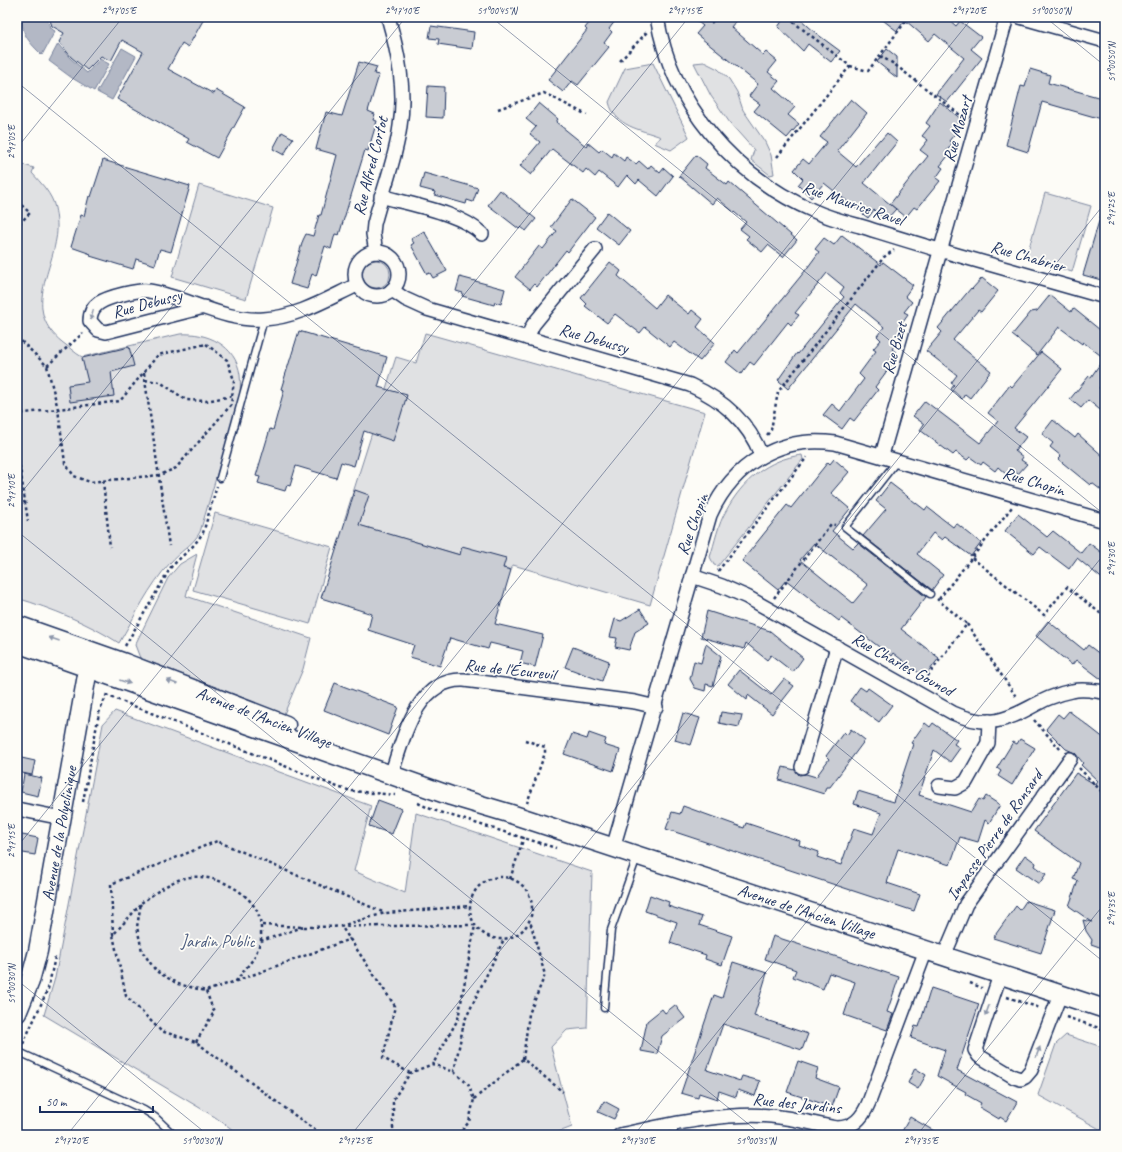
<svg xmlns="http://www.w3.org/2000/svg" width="1122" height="1152" font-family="Caveat,sans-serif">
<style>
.green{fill:#e0e1e3;stroke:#7e88a0}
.water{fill:#b3b8c5;stroke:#76819c}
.building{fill:#c9ccd3;stroke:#1b2f5e;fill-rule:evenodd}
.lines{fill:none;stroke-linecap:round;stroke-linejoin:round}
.lane-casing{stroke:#1b2f5e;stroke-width:9}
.street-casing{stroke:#1b2f5e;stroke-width:16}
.secondary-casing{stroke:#1b2f5e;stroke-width:21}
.path{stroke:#1b2f5e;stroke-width:2.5;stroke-dasharray:3 3;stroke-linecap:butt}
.lane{stroke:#fdfcf7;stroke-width:6}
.street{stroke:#fdfcf7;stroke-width:13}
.secondary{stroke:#fdfcf7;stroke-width:18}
.oneway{fill:#8c96aa}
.ticks{fill:none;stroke:#1b2f5e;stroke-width:1;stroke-opacity:0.45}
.labels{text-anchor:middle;stroke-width:3.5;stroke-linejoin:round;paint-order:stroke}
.street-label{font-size:17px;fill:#1b2f5e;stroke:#fdfcf7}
.park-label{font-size:17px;fill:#4c5c7f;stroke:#fdfcf7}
.neatline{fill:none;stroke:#1b2f5e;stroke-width:1.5}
.ticks-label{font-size:10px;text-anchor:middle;fill:#1b2f5e}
</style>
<rect width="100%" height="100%" fill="#fdfcf7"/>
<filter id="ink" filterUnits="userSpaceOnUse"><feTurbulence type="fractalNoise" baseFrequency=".025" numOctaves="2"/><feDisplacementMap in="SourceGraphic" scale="8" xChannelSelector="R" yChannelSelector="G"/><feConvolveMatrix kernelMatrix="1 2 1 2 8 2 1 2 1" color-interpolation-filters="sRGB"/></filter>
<g filter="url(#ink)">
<g class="green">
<path d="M704 62 718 69 729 79 737 92 743 110 765 142 771 155 774 174 770 175 751 160 754 150 730 123 711 96 694 63Z"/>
<path d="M653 63 689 137 671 150 654 143 661 137C640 129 615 127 609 102L625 68Z"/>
<path d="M17 163 34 168 32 173C41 183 52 194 55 208 57 217 58 230 56 239 50 277 24 311 62 342 69 347 75 353 82 357L180 334C207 332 236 345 240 375 241 382 240 390 240 397L200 532C192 546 180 551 170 563 149 586 135 616 119 643 88 623 53 609 17 598Z"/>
<path d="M199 185 273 208 246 299 172 277Z"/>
<path d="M1045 193 1091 206 1072 272 1026 258Z"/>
<circle cx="376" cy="274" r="14"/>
<path d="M425 333 705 412 650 605 513 565 511 570 344 521 396 357 416 363Z"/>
<path d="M802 455 803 459 718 566 714 565 710 557C715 542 718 524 726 511 742 481 768 459 802 455Z"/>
<path d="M215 513 332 547 310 624 193 590Z"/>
<path d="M197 554 186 596 311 638 303 669 284 714 140 658 135 645 168 578 180 564Z"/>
<path d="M115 711 371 806 354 871 405 893 416 813 592 872 587 1028 567 1030 551 1047 572 1127 551 1135H240L215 1117 44 1015 55 978 103 724Z"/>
<path d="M1066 1035 1105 1048V1132L1038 1095 1056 1044Z"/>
</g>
<g class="water">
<path d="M23 17H47L50 28 55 31 42 55C31 44 20 34 23 17Z"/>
<path d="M58 44 70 58 87 73 100 59 109 64 94 91 72 78 49 61Z"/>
<path d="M122 48 136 56 112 100 97 92Z"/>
</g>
<g class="building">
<path d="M49 17H205L188 47 182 43 168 69 214 94 216 90 245 107 217 158 187 142 189 139 117 99 143 52 122 40 111 61 101 56 87 70 71 57 59 42 64 33 52 26Z"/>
<path d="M594 17H618L609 29 612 32 604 43 609 47 578 85 572 81 563 92 548 80 587 30 585 28Z"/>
<path d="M692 17H739L731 27 763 55 766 52 777 61 768 72 779 81 773 88 795 107 788 115 799 124 787 138 754 111 760 104 749 96 758 84 696 34 703 26Z"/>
<path d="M785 17H798L817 34 840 51 831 62 808 44 803 51 778 27Z"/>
<path d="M879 17H946L956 26 960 21 981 37 971 49 982 58 947 102 936 94 964 58 935 34 929 41 905 20 897 31Z"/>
<path d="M431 26 474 32 472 49 438 44 439 39 429 38Z"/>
<path d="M887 49 897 57V78L877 62Z"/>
<path d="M359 62 377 67 374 74 379 75 368 111 375 114 373 120 377 121 368 151 365 150 339 235 335 234 331 249 325 246 316 276 312 274 307 289 290 284 303 240 306 234 313 236 319 215H321L337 155 316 149 326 112 342 116Z"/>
<path d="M1030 69 1050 75 1048 83 1105 99V120L1042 102 1028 152 1006 145 1021 86 1025 87Z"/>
<path d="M428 86 444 87 443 118 426 117Z"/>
<path d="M851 99 867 113 837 151 856 167 880 139 881 140 887 133 897 142 864 183 896 209 886 220 874 210 868 218 824 183 811 198 798 185 803 179 794 170 803 159 809 164 827 142 820 137Z"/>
<path d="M940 102 961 119 954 128 957 131 949 141 952 144 945 153 948 156 940 166 943 168 936 178 940 181 917 209 914 207 906 217 890 204 928 156 920 150 928 140 922 136 930 126 926 123Z"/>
<path d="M539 103 558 119 556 122 587 147V142L599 152 602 149 612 157 614 153 624 161 626 157 636 164 639 161 648 169 651 165 660 173 664 168 673 176 658 196 639 180 636 184 627 175 618 187 599 172 595 177 586 169 583 173 552 149 531 175 520 166 540 142 530 134 536 127 526 119Z"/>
<path d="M282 132 293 138 284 155 273 149Z"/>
<path d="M696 155 707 164 705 168 727 185 729 182 797 240 783 257 768 245 762 252 746 239 749 236 740 229 746 222 717 198 712 204 679 176Z"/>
<path d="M103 160 190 186 171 252 160 249 155 265 136 259 133 269 90 256 91 254 71 247 81 215 84 216 89 196 91 197Z"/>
<path d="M424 173 478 188 473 202 467 200 466 204 434 195 435 192 420 188Z"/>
<path d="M500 190 536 219 526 231 521 227 519 229 488 205Z"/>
<path d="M572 199 595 217 568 252 566 250 537 287 534 284 530 289 515 277 539 246 543 249 557 231 551 227Z"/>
<path d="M1102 211 1105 212V281L1083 275Z"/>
<path d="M607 212 630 231 619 245 596 227Z"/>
<path d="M424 231 447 271 433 278 430 273 427 274 411 245 414 243 411 239Z"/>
<path d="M842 235 881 265 883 262 913 285 905 296 912 302 904 312 908 314 901 324 904 326 896 336 900 339 892 349 896 352 889 361 892 364 875 387 878 390 854 421 850 418 842 429 823 415 832 404 840 411 864 379 859 374 876 351 873 349 881 340 877 336 884 327 856 304 788 389 778 380 797 353 798 354 844 297 840 293 844 287 827 273 795 313 799 315 791 325 788 322 754 365 750 362 741 374 726 362 735 350 738 353 805 271 819 252 815 249 824 238 834 245Z"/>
<path d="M610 262 621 271 618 276 655 308 665 295 689 314 692 310 703 319 697 327 715 343 700 361 674 342 670 347 645 327 640 333 615 314 607 323 585 306 587 304 581 298Z"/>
<path d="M460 277 505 289 501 304 495 302 494 305 462 296 463 293 456 291Z"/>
<path d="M982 278 998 291 981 312 978 310 953 340 991 371 970 398 965 394 962 399 951 389 954 385 951 383 957 375 926 351 942 332 938 328 971 288 972 289Z"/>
<path d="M1050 295 1071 312 1073 308 1105 334V381L1099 388 1105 392V414L1088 400 1081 408 1070 399 1089 376 1091 377 1104 358 1083 342 1082 344 1059 327 1037 355 1012 335 1031 312 1037 311Z"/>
<path d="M299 331 387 357 378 387 407 395 393 441 364 431 354 466 341 462 336 478 296 466 290 486 287 485 285 491 258 483 260 477 256 476 270 429 273 430 284 390 281 389Z"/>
<path d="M129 347 134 366 111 372 114 396 70 402 68 385 88 382 82 358Z"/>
<path d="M1041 352 1062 369 1014 428 1026 437 1015 451 1023 457 1021 460 1027 464 1018 474 1013 470 1008 476 998 467 995 471 983 462 981 465 970 457 967 460 956 452 953 455 920 430 924 424 913 416 925 401 980 443 998 421 988 413 1010 385 1012 387Z"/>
<path d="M1053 420 1075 438 1078 434 1105 458V493L1092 483 1090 485 1058 459 1061 456 1050 447 1053 443 1042 434Z"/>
<path d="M834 459 849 472 831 493 850 509 832 531 853 548 858 543 926 597 901 629 939 658 927 674 922 670 919 673 893 653 891 656 841 618 839 621 786 580 778 590 742 561 787 505 791 508 828 462 830 464ZM814 543 868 585 853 603 800 560Z"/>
<path d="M890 483 925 510 927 507 953 527 956 523 981 543 971 556 945 537 942 540 933 533 917 554 943 575 932 590 863 536 886 509 876 501Z"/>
<path d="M355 490 369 495 359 525 460 555 462 546 506 558 503 568 511 570 495 624 543 635 535 667 520 663 523 651 490 643 488 649 450 638 440 666 410 657 414 645 368 630 372 614 321 598Z"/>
<path d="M1018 514 1047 537 1053 531 1081 553 1089 543 1105 555V581L1077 558 1069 569 1040 547 1034 554 1005 531Z"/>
<path d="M640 609 649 623 635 632 629 650 615 647 617 638 610 637 615 619 621 621Z"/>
<path d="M707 611 770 631 803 658 793 672 771 655 767 660 746 643 744 649 701 637Z"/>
<path d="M1048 621 1084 650 1088 645 1105 658V682L1076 660 1072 665 1036 636Z"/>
<path d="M706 644 721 656 713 686 706 684 705 691 695 688 690 679 694 661 701 663Z"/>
<path d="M573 647 609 661 602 681 565 667Z"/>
<path d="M739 670 771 695 784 679 794 686 772 714 748 695 747 700 728 684Z"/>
<path d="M335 683 398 707 388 735 324 710Z"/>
<path d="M860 687 866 691 868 688 892 705 879 722 850 701Z"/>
<path d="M1069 711 1105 739V949L1091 944 1092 940 1086 931 1083 920 1092 922 1069 906 1078 881 1073 879 1079 863 1034 831 1076 773 1096 785 1098 781 1081 765 1083 763 1075 753 1066 749 1046 729 1058 714 1063 718Z"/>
<path d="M721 712 742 715 739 727 719 723Z"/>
<path d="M683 713 700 718 691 745 675 740Z"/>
<path d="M925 723 930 727 933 723 957 740 954 744 960 748 950 762 934 750 919 795 971 812 979 799 983 801 986 796 1000 805 989 823 985 820 978 842 960 837 950 865 898 849 887 883 920 894 914 911 666 829 672 812 680 814 683 806 744 828 746 823 800 841 799 845 819 852 817 857 841 865 854 828 873 834 881 813 854 804 858 791 894 802 913 744 911 743Z"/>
<path d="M851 729 865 740 830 787H826L824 794 779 780 783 767 795 770 799 775 806 774 816 777 829 759 826 756 844 732 847 735Z"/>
<path d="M589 733 606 739 604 745 620 750 613 771 564 754 572 734 587 739Z"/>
<path d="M1020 739 1035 748 1012 785 998 776 1001 771 997 768 1013 742 1017 744Z"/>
<path d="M17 757 35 761 32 775 17 772Z"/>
<path d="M24 774 42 778 38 796 21 792Z"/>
<path d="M378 800 402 809 392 834 369 826Z"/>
<path d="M17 834 38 838 35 855 17 852Z"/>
<path d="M1025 855 1036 863 1035 866 1046 874 1039 884 1016 868Z"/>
<path d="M650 895 669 902 668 906 702 917 699 925 732 936 722 965 705 959 706 955 670 943 677 922 645 911Z"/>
<path d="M1026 901 1055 910 1041 953 993 938 1016 906 1020 910Z"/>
<path d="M773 936 899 977 887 1012 893 1014 887 1030 844 1015 855 982 829 973 823 989 793 977 796 970 765 959Z"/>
<path d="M733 962 767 973 754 1016 808 1034 802 1050 723 1024 707 1070 740 1081 742 1076 760 1081 755 1096 738 1090 736 1097 719 1091 717 1099 699 1093 698 1098 681 1093 714 995 722 998Z"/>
<path d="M931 988 979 1004 957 1070 1017 1102 1006 1121 1000 1117 999 1119 979 1107 981 1103 965 1094 966 1092 937 1076 945 1050 911 1038 915 1026 919 1027Z"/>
<path d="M675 1005 685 1018 662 1036 657 1054 641 1051 647 1021 662 1009 665 1013Z"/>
<path d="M798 1061 818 1068 815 1078 839 1087 832 1107 787 1092Z"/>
<path d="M915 1068 926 1075 918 1089 908 1083Z"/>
<path d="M604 1101 619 1109 614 1119 598 1112Z"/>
<path d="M910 1117 941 1135H900Z"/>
</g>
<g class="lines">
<g class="lane-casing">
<g id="lane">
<path d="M897 461 845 527 930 594"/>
<path d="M220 478 264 319"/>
<path d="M604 1008 611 930 637 857"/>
<path d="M17 1051 144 1110 155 1117 174 1135"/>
<path d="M673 1135 675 1124"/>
</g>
</g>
<g class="street-casing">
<g id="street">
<path d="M657 17C671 104 735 177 814 211 829 218 845 222 860 226 886 234 911 242 936 249 992 265 1049 281 1105 297"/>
<path d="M1020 17 1105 41"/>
<path d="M381 196C411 205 460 212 482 234"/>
<circle cx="377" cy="274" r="22"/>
<path d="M376 252 373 234 374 224C382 192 396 159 400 126 406 89 398 52 388 17"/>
<path d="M392 290 405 299 427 309 690 385C723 400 748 421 761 455"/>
<path d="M204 307 106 332 98 330 90 321C90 314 93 307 99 303 108 297 139 289 149 291 187 297 224 322 264 319 298 317 327 299 357 285"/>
<path d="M527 338 533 325 595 249"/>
<path d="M882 455 1007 17"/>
<path d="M692 576 722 586 747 597 953 713C1009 738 1024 700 1072 691 1083 688 1094 691 1105 692"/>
<path d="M802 767 837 647"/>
<path d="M391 775C403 740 416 678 464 680L635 702 656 707"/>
<path d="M939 786 955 788 966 782 988 743 989 721"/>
<path d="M17 809 62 818"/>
<path d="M613 848 710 515C733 464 780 435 835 443L1105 521"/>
<path d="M944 956 966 904 1070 759"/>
<path d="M1000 975 975 1050 979 1056 1014 1077 1021 1079 1025 1077 1031 1070 1060 995"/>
<path d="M620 1135C669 1125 720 1112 771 1116 793 1118 815 1124 837 1128 854 1128 863 1117 869 1102L926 950"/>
</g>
</g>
<g class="secondary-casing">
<g id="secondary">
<path d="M17 625 125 663 286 725"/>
<path id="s1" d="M17 643 451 796 508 813 1105 1009"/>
<path id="s2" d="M17 1013 30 981 38 951 90 658"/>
</g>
</g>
<g class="path">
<path d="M711 23 716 17"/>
<path d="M880 56 894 64 964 118"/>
<path d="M620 61 647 32"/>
<path d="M850 66 868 71 909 17"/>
<path d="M498 109 544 93 587 115"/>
<path d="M777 157 850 66 787 17"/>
<path d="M17 201 30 213 17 226"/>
<path d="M17 337 47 366 58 409 17 414"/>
<path d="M206 344 227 360 234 380 231 405 176 468 160 475 90 482 74 476 65 463 58 409 120 401 158 355Z"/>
<path d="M47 366 83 333"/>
<path d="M144 373 169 546"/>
<path d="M145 380 160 382 186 400 206 401 232 396"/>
<path d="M767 435 771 430 778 392 884 257 894 250"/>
<path d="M17 448 28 521"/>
<path d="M103 481 110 547"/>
<path d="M17 503 25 502"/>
<path d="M972 558 1044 615 1067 587 1105 617"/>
<path d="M718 571 807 457"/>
<path d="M774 598 831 524 835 525"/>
<path d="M939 599 1012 507"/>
<path d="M967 624 1017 698"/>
<path d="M125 646 171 567 194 545 203 533 217 486"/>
<path d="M924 681 967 624 937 599"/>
<path d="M106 695 340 788 352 791 395 795"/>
<path d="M1034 720 1061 750"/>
<path d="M525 740 545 747V753L527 803"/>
<path d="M1079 768 1105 795"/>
<path d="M83 802 99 713 107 694"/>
<path d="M418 803 433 810 556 848"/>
<circle cx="501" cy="908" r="31"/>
<path d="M510 879 524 837"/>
<path d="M141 904 113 935 126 996 161 1031 196 1042 312 1128 324 1135"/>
<path d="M262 925 303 927 475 925 458 1019 433 1064"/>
<path d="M113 935 111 884 217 841 385 913"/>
<path d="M261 941C261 931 262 921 257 911 246 890 216 875 192 877 173 878 156 893 141 903L137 927 142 951 156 971 178 984 206 991 236 981 254 958 261 941 303 927"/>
<path d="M236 981 350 939"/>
<path d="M970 983 982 988"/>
<path d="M1007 997 1040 1008"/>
<path d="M1066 1017 1105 1030"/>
<path d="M196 1042 214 1012 206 991"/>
<path d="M23 1044 48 989 55 957"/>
<path d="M523 1059 529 1014 545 975 530 921"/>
<path d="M454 1072 464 1022 504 939"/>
<path d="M410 1073 383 1058 395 1006 341 926 385 913 470 906"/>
<path d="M474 1099 523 1059 563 1092"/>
<path d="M393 1135V1100L410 1073 433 1064 454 1072 468 1084 474 1099 469 1122 458 1135"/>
</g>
<use href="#lane" class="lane"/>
<use href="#street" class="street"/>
<use href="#secondary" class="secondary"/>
</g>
<defs><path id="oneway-solid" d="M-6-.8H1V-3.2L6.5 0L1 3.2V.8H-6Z"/></defs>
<g class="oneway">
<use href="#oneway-solid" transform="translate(92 315) rotate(104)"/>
<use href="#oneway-solid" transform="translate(54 639) rotate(-160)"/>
<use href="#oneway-solid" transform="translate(125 682) rotate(19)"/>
<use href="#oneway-solid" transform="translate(172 682) rotate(-159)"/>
<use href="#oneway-solid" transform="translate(987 1011) rotate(110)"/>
<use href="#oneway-solid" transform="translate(1038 1052) rotate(-69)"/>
</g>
</g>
<path class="ticks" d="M491 17 1105 515M1045 17 1105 66M17 82 1105 963M17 148 123 17M17 498 406 17M17 531 762 1135M17 847 689 17M17 980 208 1135M67 1135 973 17M351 1135 1105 203M634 1135 1105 553M917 1135 1105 903"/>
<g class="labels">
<g class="street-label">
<text transform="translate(957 129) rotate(-74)" y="6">Rue Mozart</text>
<text transform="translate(370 166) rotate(-76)" y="6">Rue Alfred Cortot</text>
<text transform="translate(853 203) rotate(19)" y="6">Rue Maurice Ravel</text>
<text transform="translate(1028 256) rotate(16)" y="6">Rue Chabrier</text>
<text transform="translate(147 303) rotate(-15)" y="6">Rue Debussy</text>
<text transform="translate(594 338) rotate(16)" y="6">Rue Debussy</text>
<text transform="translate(894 348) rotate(-74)" y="6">Rue Bizet</text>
<text transform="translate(1034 481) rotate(17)" y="6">Rue Chopin</text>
<text transform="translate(692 524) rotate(-70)" y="6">Rue Chopin</text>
<text transform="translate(903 664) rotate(29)" y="6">Rue Charles Gounod</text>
<text transform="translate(510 669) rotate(6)" y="6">Rue de l'Écureuil</text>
<text transform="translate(264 717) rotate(21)" y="6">Avenue de l'Ancien Village</text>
<text dy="6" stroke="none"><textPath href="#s2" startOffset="185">Avenue de la Polyclinique</textPath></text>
<text transform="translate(994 835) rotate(-55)" y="6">Impasse Pierre de Ronsard</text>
<text dy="6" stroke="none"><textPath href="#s1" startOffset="834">Avenue de l'Ancien Village</textPath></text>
<text transform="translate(797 1103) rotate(6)" y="6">Rue des Jardins</text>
</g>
<g class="park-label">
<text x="218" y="947">Jardin Public</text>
</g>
</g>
<rect width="1122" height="1152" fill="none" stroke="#fdfcf7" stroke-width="44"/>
<path d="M40 1106v6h113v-6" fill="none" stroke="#1b2f5e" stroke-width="2"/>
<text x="46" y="1106" font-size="12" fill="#1b2f5e" stroke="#fdfcf7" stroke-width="3" paint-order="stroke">50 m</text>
<rect x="22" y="22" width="1078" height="1108" class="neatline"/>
<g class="ticks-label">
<text x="119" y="14">2°17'05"E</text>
<text x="402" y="14">2°17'10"E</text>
<text x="497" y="14">51°00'45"N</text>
<text x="685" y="14">2°17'15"E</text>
<text x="969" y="14">2°17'20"E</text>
<text x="1051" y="14">51°00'50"N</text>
<text transform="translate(1111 62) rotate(-90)" y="4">51°00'50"N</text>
<text transform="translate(11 142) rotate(-90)" y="4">2°17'05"E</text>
<text transform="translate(1111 209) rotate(-90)" y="4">2°17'25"E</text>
<text transform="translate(11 491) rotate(-90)" y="4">2°17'10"E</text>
<text transform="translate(1111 559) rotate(-90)" y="4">2°17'30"E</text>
<text transform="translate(11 841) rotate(-90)" y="4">2°17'15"E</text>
<text transform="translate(1111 909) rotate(-90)" y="4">2°17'35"E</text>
<text transform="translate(11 984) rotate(-90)" y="4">51°00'30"N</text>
<text x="71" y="1144">2°17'20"E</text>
<text x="202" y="1144">51°00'30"N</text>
<text x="355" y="1144">2°17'25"E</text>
<text x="638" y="1144">2°17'30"E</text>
<text x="756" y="1144">51°00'35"N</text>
<text x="921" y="1144">2°17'35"E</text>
</g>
</svg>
